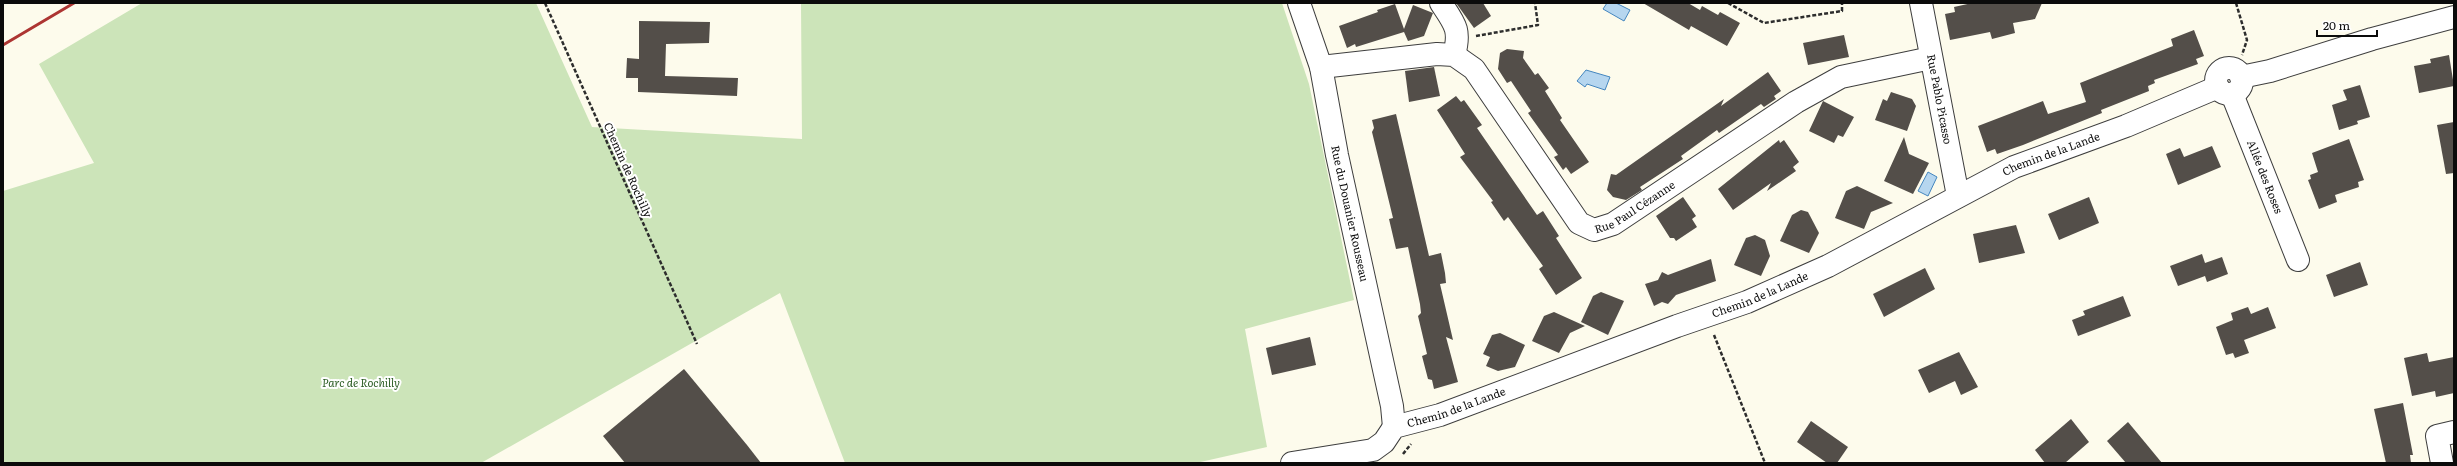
<svg xmlns="http://www.w3.org/2000/svg" width="2457" height="466" font-family="Literata,serif">
<style>
.green{fill:#cce4b9}
.water{fill:#b6d6ef;stroke:#4486bf}
.building{fill:#534e49}
.lines{fill:none;stroke-linecap:round;stroke-linejoin:round}
.street-casing{stroke:#3e3e3e;stroke-width:24}
.path{stroke:#2d2d2d;stroke-width:2.5;stroke-dasharray:4 2;stroke-linecap:butt}
.street{stroke:#fff;stroke-width:22}
.rail{stroke:#ad3532;stroke-width:3}
.labels{text-anchor:middle;stroke-width:4;stroke-linejoin:round;paint-order:stroke}
.street-label{font-size:11px;fill:#0b0b0b;stroke:#fff}
.park-label{font-size:11px;font-style:italic;fill:#2b5c23;stroke:#fff}
</style>
<rect width="100%" height="100%" fill="#fdfbec"/>
<path class="green" d="M142 3H536L592 127 802 139 801 3H1282L1309 84 1354 300 1245 329 1267 447 1196 463H845L780 293 481 463H3V191L94 163 39 64Z"/>
<g class="water">
<path d="M1607 3H1616L1630 10 1624 21 1603 9Z"/>
<path d="M1586 70 1610 77 1605 90 1587 84 1585 87 1577 81Z"/>
<path d="M1928 172 1937 177 1928 196 1918 191Z"/>
</g>
<g class="building">
<path d="M1456 3H1483L1491 16 1474 28Z"/>
<path d="M1643 3H1688L1700 10 1702 6 1718 15 1720 12 1740 23 1727 46 1691 26 1689 30Z"/>
<path d="M1972 3H2042L2035 19 2013 23 2015 33 1992 39 1990 32 1950 40 1945 14 1955 12 1954 7Z"/>
<path d="M1395 4 1404 29 1413 5 1433 13 1424 36 1408 41 1404 32 1356 47 1355 44 1347 48 1339 26 1378 12 1377 10Z"/>
<path d="M639 21 710 22 709 43 666 44 665 76 738 78 737 96 638 92V78H626L627 58 639 59Z"/>
<path d="M2194 30 2204 56 2196 59 2198 64 2154 80 2155 83 2148 86 2149 91 2101 110 2102 113 2023 145 1997 154 1995 149 1987 152 1978 126 2043 101 2048 114 2086 102 2080 83 2173 46 2171 39Z"/>
<path d="M1844 35 1849 57 1808 65 1803 43Z"/>
<path d="M1507 49 1524 51 1523 58 1535 75 1538 73 1549 88 1545 91 1562 118 1560 120 1589 162 1571 174 1566 167 1563 170 1554 157 1558 155 1528 113 1531 111 1511 81 1507 83 1498 69 1500 53Z"/>
<path d="M2449 55 2454 86 2419 93 2414 66 2431 63 2430 59Z"/>
<path d="M1434 67 1440 96 1409 102 1405 71Z"/>
<path d="M1768 72 1781 91 1774 96 1776 99 1764 107 1761 104 1758 106 1719 133 1717 130 1681 156 1683 159 1640 187 1642 190 1626 200 1613 197 1607 190 1611 174 1616 175 1724 99 1721 106Z"/>
<path d="M2360 85 2370 117 2357 121 2358 124 2339 130 2332 105 2347 100 2343 90Z"/>
<path d="M1891 92 1912 99 1916 106 1907 131 1875 120 1883 99 1887 101Z"/>
<path d="M1456 96 1461 102 1464 100 1482 125 1477 128 1537 215 1543 211 1559 236 1556 238 1582 278 1556 295 1539 269 1543 266 1508 217 1504 221 1491 202 1493 201 1460 157 1465 154 1437 110Z"/>
<path d="M1823 101 1854 117 1843 137 1838 135 1834 143 1809 131Z"/>
<path d="M1396 114 1429 256 1441 253 1445 273 1446 283 1440 284 1453 340 1446 337 1458 382 1434 389 1432 380 1428 379 1422 356 1427 354 1418 316 1421 313 1420 304 1408 247 1396 249 1389 219 1393 218 1372 132 1374 128 1372 120Z"/>
<path d="M2454 122V173L2446 174 2437 125Z"/>
<path d="M1904 137 1909 154 1929 163 1913 194 1884 181Z"/>
<path d="M2349 139 2364 180 2358 182 2359 187 2335 195 2337 202 2319 209 2308 180 2311 179 2310 175 2318 172 2312 153Z"/>
<path d="M1779 140 1780 143 1784 140 1799 162 1793 167 1796 171 1767 191 1771 183 1733 210 1718 189Z"/>
<path d="M2212 146 2221 167 2178 185 2166 154 2180 148 2184 157Z"/>
<path d="M1857 186 1893 203 1871 212 1864 229 1835 218 1846 191Z"/>
<path d="M1683 197 1696 216 1692 219 1697 227 1676 241 1674 238H1670L1656 216Z"/>
<path d="M2089 197 2099 223 2059 240 2048 214Z"/>
<path d="M1801 210 1808 212 1819 233 1809 253 1780 241 1792 215Z"/>
<path d="M2016 225 2025 253 1979 263 1973 234Z"/>
<path d="M1755 235 1765 240 1770 256 1761 276 1734 265 1746 238Z"/>
<path d="M2202 254 2205 263 2222 257 2228 274 2207 282 2205 276 2178 286 2170 266Z"/>
<path d="M1711 259 1716 281 1676 295 1668 304 1662 302 1654 306 1645 284 1658 280 1662 272 1668 275Z"/>
<path d="M2360 262 2368 285 2334 297 2326 275Z"/>
<path d="M1925 268 1935 289 1884 317 1873 294Z"/>
<path d="M1601 292 1624 301 1608 335 1581 322 1593 296Z"/>
<path d="M2123 296 2131 316 2078 336 2072 320 2085 315 2083 311Z"/>
<path d="M2248 307 2251 314 2268 307 2276 328 2244 340 2249 353 2235 358 2233 353 2226 355 2216 327 2233 320 2231 313Z"/>
<path d="M1554 312 1585 326 1570 333 1559 353 1532 341 1544 316Z"/>
<path d="M1500 333 1525 345 1515 367 1498 371 1486 366 1490 357 1483 354 1492 335Z"/>
<path d="M1310 337 1316 365 1272 375 1266 348Z"/>
<path d="M1959 352 1978 387 1961 395 1955 381 1929 393 1918 370Z"/>
<path d="M2427 353 2429 362 2454 357V393L2436 397 2435 391 2412 396 2404 358Z"/>
<path d="M684 369 747 445 761 463H625L603 436Z"/>
<path d="M2403 403 2413 455H2410L2411 463H2386L2374 409Z"/>
<path d="M2071 419 2089 442 2065 463H2045L2035 450Z"/>
<path d="M1811 421 1848 447 1837 463H1827L1797 442Z"/>
<path d="M2128 422 2143 440 2162 463H2126L2107 441Z"/>
</g>
<g class="lines">
<g class="street-casing">
<g id="street">
<path id="s1" d="M1299 3 1321 67 1337 155 1392 406 1394 427"/>
<path d="M1441 3C1455 24 1461 30 1454 55"/>
<path id="s2" d="M1921 3 1958 196"/>
<path id="s3" d="M1321 67 1437 54 1454 55 1474 69 1579 223 1594 230 1613 224 1796 102 1841 77 1931 58"/>
<circle cx="2229" cy="81" r="13"/>
<path d="M2241 77 2270 71 2372 39 2454 17"/>
<path id="s4" d="M2232 94 2298 260"/>
<path id="s5" d="M1292 463 1373 450 1384 442 1394 427 1440 415 1677 326 1747 302 1828 266 2014 167 2126 126 2218 87"/>
<path d="M2442 463 2437 436 2454 432"/>
</g>
</g>
<g class="path">
<path d="M545 3 697 344"/>
<path d="M1728 3 1764 23 1842 11V3"/>
<path d="M2236 3 2247 40 2242 55"/>
<path d="M1476 36 1538 25 1535 3"/>
<path d="M1714 335 1765 463"/>
<path d="M1403 454 1411 444"/>
</g>
<use href="#street" class="street"/>
<path class="rail" d="M3 45 74 3"/>
</g>
<g class="labels">
<g class="street-label">
<text dy="4" stroke="none"><textPath href="#s2" startOffset="98">Rue Pablo Picasso</textPath></text>
<text dy="4" stroke="none"><textPath href="#s5" startOffset="827">Chemin de la Lande</textPath></text>
<text transform="translate(628 170) rotate(66)" y="4">Chemin de Rochilly</text>
<text dy="4" stroke="none"><textPath href="#s4" startOffset="89">Allée des Roses</textPath></text>
<text dy="4" stroke="none"><textPath href="#s3" startOffset="408">Rue Paul Cézanne</textPath></text>
<text dy="4" stroke="none"><textPath href="#s1" startOffset="217">Rue du Douanier Rousseau</textPath></text>
<text dy="4" stroke="none"><textPath href="#s5" startOffset="503">Chemin de la Lande</textPath></text>
<text dy="4" stroke="none"><textPath href="#s5" startOffset="179">Chemin de la Lande</textPath></text>
</g>
<g class="park-label">
<text x="361" y="387">Parc de Rochilly</text>
</g>
</g>
<rect width="2457" height="466" fill="none" stroke="#0b0b0b" stroke-width="8"/>
<path d="M2317 30v6h60v-6" fill="none" stroke="#0b0b0b" stroke-width="2"/>
<text x="2323" y="30" font-size="12" fill="#0b0b0b" stroke="#ffffff" stroke-width="3" paint-order="stroke">20 m</text>
</svg>
